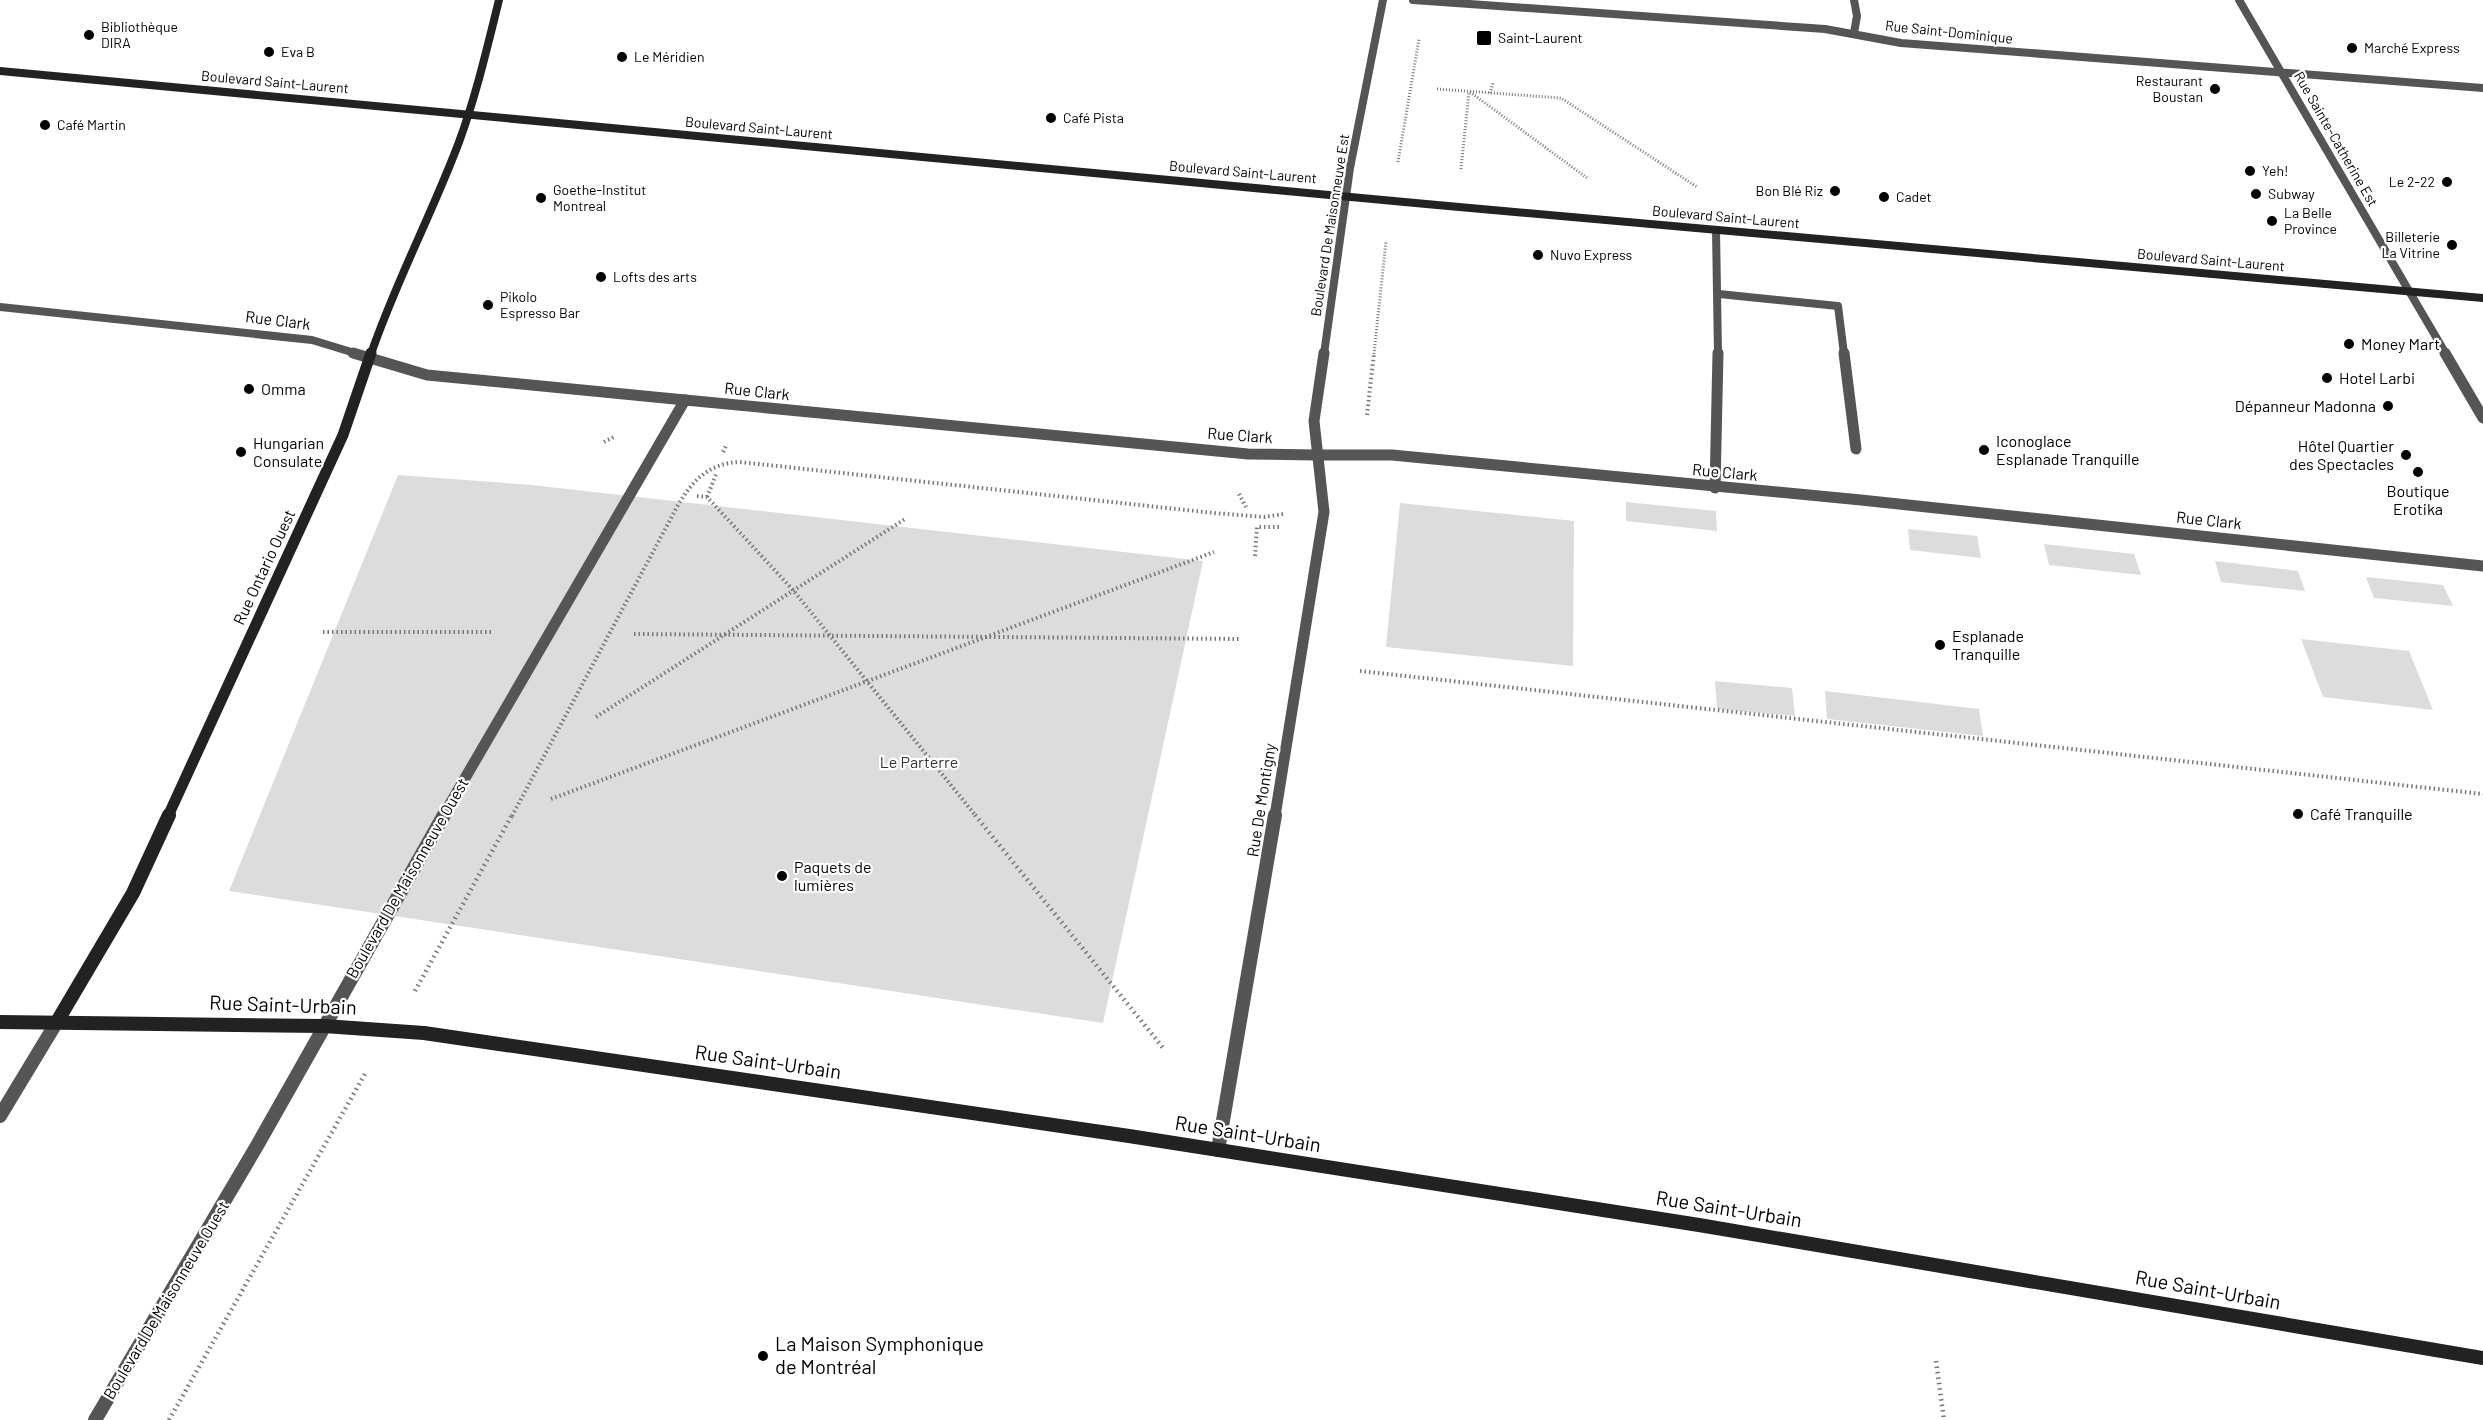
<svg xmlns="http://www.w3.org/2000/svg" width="2483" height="1420" font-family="Barlow,sans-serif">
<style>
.green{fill:#dcdcdc}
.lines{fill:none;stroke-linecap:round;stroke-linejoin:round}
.path-far2{stroke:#777;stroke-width:3;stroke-dasharray:1 2;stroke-linecap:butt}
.path-far1{stroke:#777;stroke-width:4;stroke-dasharray:1.5 3;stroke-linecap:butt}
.path{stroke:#777;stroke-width:4.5;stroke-dasharray:1.5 4;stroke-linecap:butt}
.service-far1{stroke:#555;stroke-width:8}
.service{stroke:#555;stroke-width:11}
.pedestrian-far1{stroke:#555;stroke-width:8}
.pedestrian{stroke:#555;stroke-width:11}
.minor-far1{stroke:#555;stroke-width:8}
.minor{stroke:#555;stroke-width:11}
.tertiary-far2{stroke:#555;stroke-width:8}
.tertiary-far1{stroke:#555;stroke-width:11}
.tertiary{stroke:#555;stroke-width:14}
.secondary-far2{stroke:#222;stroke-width:8}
.secondary-far1{stroke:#222;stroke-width:11}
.secondary{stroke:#222;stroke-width:14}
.poi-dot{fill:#000;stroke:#fff;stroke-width:2}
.labels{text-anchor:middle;stroke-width:4.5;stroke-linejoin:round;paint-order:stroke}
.far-poi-label{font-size:14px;fill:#000;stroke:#fff;text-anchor:start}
.far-street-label{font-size:14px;fill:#000;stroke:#fff}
.street-label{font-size:16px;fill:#000;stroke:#fff}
.poi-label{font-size:16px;fill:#000;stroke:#fff;text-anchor:start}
.park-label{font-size:16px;fill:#333;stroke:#fff}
.near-street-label{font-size:20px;fill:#000;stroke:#fff}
.near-poi-label{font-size:20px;fill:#000;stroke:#fff;text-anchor:start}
</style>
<rect width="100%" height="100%" fill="#fff"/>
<g class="green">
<path d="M398 475 532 485 1203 561 1103 1023 229 891Z"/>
<path d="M1626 502 1716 511 1717 531 1626 521Z"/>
<path d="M1400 503 1574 521 1573 666 1386 647Z"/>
<path d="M1908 529 1977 536 1981 558 1910 550Z"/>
<path d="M2044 544 2134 554 2141 575 2049 565Z"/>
<path d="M2215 561 2298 571 2305 591 2221 582Z"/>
<path d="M2366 577 2443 585 2453 606 2374 598Z"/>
<path d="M2301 639 2409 651 2433 710 2323 697Z"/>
<path d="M1715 681 1792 688 1795 716 1717 709Z"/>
<path d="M1825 691 1979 709 1983 736 1827 719Z"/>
</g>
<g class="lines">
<g class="path-far2">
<path d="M1437 89 1561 98 1697 187"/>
<path d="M1470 92 1587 178"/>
<path d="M1490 93 1493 83"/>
<path d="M1398 162 1419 39"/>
<path d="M1461 169 1469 92"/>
<path d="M1374 354 1386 241"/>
</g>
<g class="path-far1">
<path d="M1367 415 1374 353"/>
<path d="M604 442 614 437"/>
<path d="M723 452 726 446"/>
<path d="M1239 494 1246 507"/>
<path d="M697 496 707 497 793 590 976 816"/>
<path d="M707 497 717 472"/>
<path d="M1255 556 1257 527H1281"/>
<path d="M323 632H492"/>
<path d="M634 634 1241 639"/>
<path d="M1360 671 2483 794"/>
<path d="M596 717 905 519"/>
<path d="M551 799 1214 552"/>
<path d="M512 816 678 505C693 480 709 463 740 462L1214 513 1264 517 1283 514"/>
</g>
<g class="path">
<path d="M975 815 1164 1049"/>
<path d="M415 991 512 815"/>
<path d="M1936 1361 1944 1420"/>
<path d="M169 1420 366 1072"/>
</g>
<g class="service-far1">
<path d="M1716 230 1718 354"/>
<path d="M1719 294 1838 306 1844 354"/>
</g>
<g class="service">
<path d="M1844 353 1856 449"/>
<path d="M1715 488 1718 353"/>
</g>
<path class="pedestrian-far1" d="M2409 291 2446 354"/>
<path class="pedestrian" d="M2445 353 2483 418"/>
<g class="minor-far1">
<path d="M1413 0 1825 29 1901 43 2483 88"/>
<path d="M1854 0 1857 16 1854 33"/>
<path d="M0 307 312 340 358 354"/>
</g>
<g class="minor">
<path d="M353 353 427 375 685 400"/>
<path d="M1316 455H1392L1861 500 2483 566"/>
</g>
<g class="tertiary-far2">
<path d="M2239 0 2409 291"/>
<path d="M1324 354 1350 168 1383 0"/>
</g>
<g class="tertiary-far1">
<path d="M443 816 685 400 1248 454 1316 455"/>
<path d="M1275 816 1324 512 1314 421 1324 353"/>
</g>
<g class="tertiary">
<path d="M0 1116 58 1020"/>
<path d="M1218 1150 1275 815"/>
<path d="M95 1420 258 1144 444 815"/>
</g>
<g class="secondary-far2">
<path d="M0 71 1437 205 2483 298"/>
<path d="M371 354C396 281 432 214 459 142 476 96 487 48 499 0"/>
</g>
<path class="secondary-far1" d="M168 816 343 435 371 353"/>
<g class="secondary">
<path d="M58 1020 133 893 169 815"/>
<path d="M0 1022 324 1026 424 1033 1129 1136 1699 1225 2483 1358"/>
</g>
</g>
<g class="poi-dot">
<circle cx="89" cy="35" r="6"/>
<rect x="1476" y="30" width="16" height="16" rx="3"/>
<circle cx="2352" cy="48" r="6"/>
<circle cx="269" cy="52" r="6"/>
<circle cx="622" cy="57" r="6"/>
<circle cx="2215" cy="89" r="6"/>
<circle cx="1051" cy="118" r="6"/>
<circle cx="45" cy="125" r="6"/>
<circle cx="2250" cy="171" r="6"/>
<circle cx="2447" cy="182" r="6"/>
<circle cx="1835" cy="191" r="6"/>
<circle cx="2256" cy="194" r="6"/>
<circle cx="1884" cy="197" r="6"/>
<circle cx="541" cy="198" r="6"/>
<circle cx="2272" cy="221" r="6"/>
<circle cx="2452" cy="245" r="6"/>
<circle cx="1538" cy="255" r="6"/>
<circle cx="601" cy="277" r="6"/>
<circle cx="488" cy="305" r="6"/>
<circle cx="2349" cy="344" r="6"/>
<circle cx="2327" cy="378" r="6"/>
<circle cx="249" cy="389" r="6"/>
<circle cx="2388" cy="406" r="6"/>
<circle cx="1984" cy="450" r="6"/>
<circle cx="241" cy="452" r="6"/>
<circle cx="2406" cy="455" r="6"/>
<circle cx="2418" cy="472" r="6"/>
<circle cx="1940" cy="645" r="6"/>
<circle cx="2298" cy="814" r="6"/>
<circle cx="782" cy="876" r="6"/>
<circle cx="763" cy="1356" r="6"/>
</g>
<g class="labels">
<g class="far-poi-label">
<text x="101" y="32">Bibliothèque<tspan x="101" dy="16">DIRA</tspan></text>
<text x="1498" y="43">Saint-Laurent</text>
<text x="2364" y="53">Marché Express</text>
<text x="281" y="57">Eva B</text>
<text x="634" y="62">Le Méridien</text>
<text x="2203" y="86" text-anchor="end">Restaurant<tspan x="2203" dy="16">Boustan</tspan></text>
<text x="1063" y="123">Café Pista</text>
<text x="57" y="130">Café Martin</text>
<text x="2262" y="176">Yeh!</text>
<text x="2435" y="187" text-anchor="end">Le 2-22</text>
<text x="553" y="195">Goethe-Institut<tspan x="553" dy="16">Montreal</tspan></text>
<text x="1823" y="196" text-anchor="end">Bon Blé Riz</text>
<text x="2268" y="199">Subway</text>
<text x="1896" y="202">Cadet</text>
<text x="2284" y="218">La Belle<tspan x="2284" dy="16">Province</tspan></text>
<text x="2440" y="242" text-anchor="end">Billeterie<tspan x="2440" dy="16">La Vitrine</tspan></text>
<text x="1550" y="260">Nuvo Express</text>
<text x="613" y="282">Lofts des arts</text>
<text x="500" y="302">Pikolo<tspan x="500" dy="16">Espresso Bar</tspan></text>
</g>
<g class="far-street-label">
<text transform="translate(1949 32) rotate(6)" y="5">Rue Saint-Dominique</text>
<text transform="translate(275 82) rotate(5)" y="5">Boulevard Saint-Laurent</text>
<text transform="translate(759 128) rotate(5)" y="5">Boulevard Saint-Laurent</text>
<text transform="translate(2336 139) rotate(60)" y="5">Rue Sainte-Catherine Est</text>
<text transform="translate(1243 172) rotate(5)" y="5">Boulevard Saint-Laurent</text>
<text transform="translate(1726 217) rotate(5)" y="5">Boulevard Saint-Laurent</text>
<text transform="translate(1330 225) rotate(-81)" y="5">Boulevard De Maisonneuve Est</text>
<text transform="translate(2211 260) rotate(5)" y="5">Boulevard Saint-Laurent</text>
</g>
<g class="street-label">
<text transform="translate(278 320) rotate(7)" y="6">Rue Clark</text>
<text transform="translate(757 391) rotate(6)" y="6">Rue Clark</text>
<text transform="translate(1240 435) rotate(4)" y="6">Rue Clark</text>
<text transform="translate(1725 472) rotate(5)" y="6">Rue Clark</text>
<text transform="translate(2209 520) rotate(6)" y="6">Rue Clark</text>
<text transform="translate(264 567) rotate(-65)" y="6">Rue Ontario Ouest</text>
<text transform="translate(1261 800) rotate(-81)" y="6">Rue De Montigny</text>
<text transform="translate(407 878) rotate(-60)" y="6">Boulevard De Maisonneuve Ouest</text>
<text transform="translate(166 1300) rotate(-59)" y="6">Boulevard De Maisonneuve Ouest</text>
</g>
<g class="poi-label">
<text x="2361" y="350">Money Mart</text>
<text x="2339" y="384">Hotel Larbi</text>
<text x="261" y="395">Omma</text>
<text x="2376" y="412" text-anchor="end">Dépanneur Madonna</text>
<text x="1996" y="447">Iconoglace<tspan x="1996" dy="18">Esplanade Tranquille</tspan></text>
<text x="253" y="449">Hungarian<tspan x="253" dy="18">Consulate</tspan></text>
<text x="2394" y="452" text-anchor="end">Hôtel Quartier<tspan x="2394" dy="18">des Spectacles</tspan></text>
<text x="2418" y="497" text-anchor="middle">Boutique<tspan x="2418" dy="18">Erotika</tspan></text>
<text x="1952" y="642">Esplanade<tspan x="1952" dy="18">Tranquille</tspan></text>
<text x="2310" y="820">Café Tranquille</text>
<text x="794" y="873">Paquets de<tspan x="794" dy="18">lumières</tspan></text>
</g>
<g class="park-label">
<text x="919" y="768">Le Parterre</text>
</g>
<g class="near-street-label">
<text transform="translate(283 1005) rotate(2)" y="7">Rue Saint-Urbain</text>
<text transform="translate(768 1062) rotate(8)" y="7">Rue Saint-Urbain</text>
<text transform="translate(1248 1134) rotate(9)" y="7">Rue Saint-Urbain</text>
<text transform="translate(1729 1209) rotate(9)" y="7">Rue Saint-Urbain</text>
<text transform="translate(2208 1290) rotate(10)" y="7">Rue Saint-Urbain</text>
</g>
<g class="near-poi-label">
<text x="775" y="1351">La Maison Symphonique<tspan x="775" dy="23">de Montréal</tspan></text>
</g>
</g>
</svg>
